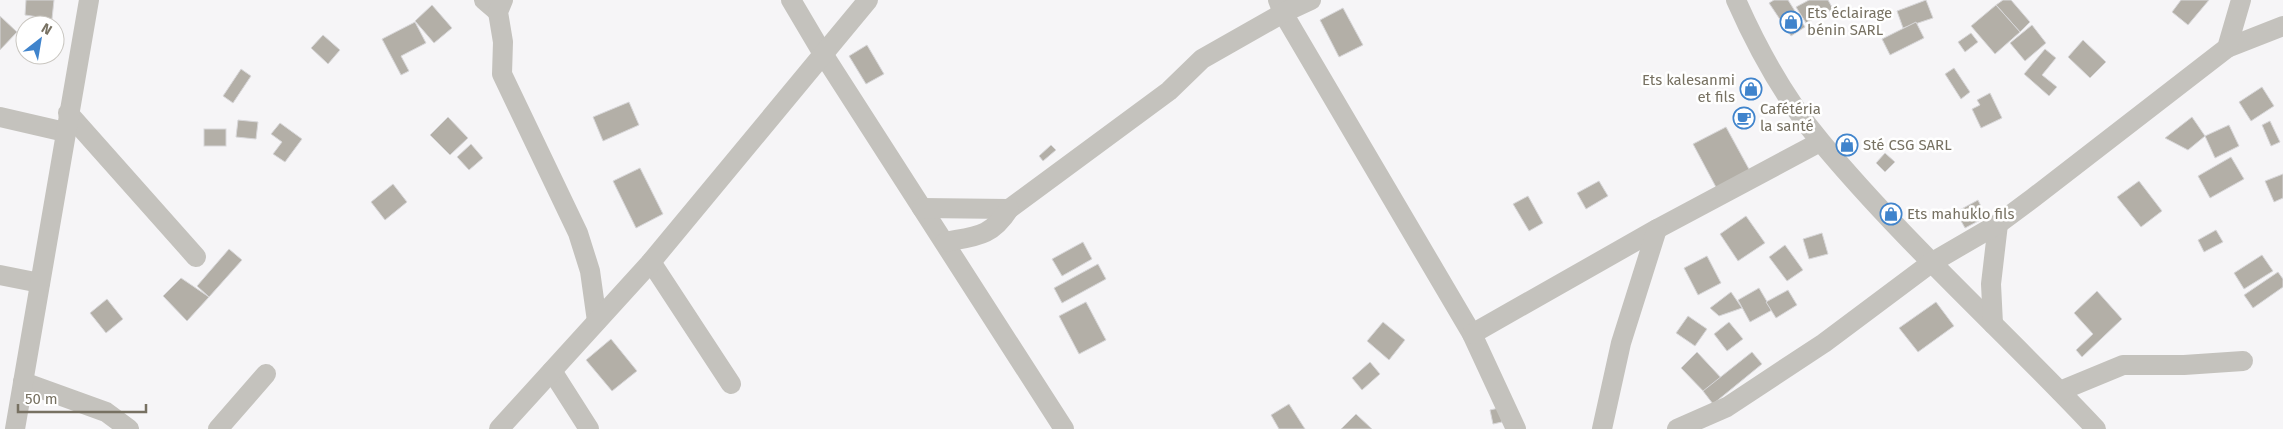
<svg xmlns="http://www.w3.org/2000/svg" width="2283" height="429" font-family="'Fira Sans',sans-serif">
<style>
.building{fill:#b3afa7;stroke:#d8d7d9}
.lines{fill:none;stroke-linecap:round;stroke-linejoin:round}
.minor{stroke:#c4c2bd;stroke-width:20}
.labels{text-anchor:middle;stroke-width:5;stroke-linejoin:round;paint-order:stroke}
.poi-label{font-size:15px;fill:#777162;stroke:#fff;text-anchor:start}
</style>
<rect width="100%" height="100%" fill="#f6f5f7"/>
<g class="building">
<path d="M26 0H54L52 19 25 15Z"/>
<path d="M1774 0H1788L1805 27 1791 36 1769 3Z"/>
<path d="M1809 0H1828L1833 9 1806 23 1796 7Z"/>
<path d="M1926 0 1933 18 1903 28 1897 11Z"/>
<path d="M2003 0H2011L2030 22 2020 32 1996 5Z"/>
<path d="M2181 0H2209L2188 25 2172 12Z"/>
<path d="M432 5 452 28 434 43 415 21Z"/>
<path d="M1996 5 2020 32 1995 54 1971 26Z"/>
<path d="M1343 8 1363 45 1339 57 1320 20Z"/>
<path d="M0 16 17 32 0 50Z"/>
<path d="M415 22 426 43 401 56 409 71 401 75 382 39Z"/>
<path d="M1916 22 1924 38 1890 55 1882 39Z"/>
<path d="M2032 25 2046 43 2025 61 2010 43Z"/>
<path d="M1971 33 1978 42 1965 52 1958 42Z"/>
<path d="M323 35 340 50 328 64 311 48Z"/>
<path d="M2083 40 2106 62 2090 78 2068 57Z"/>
<path d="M867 45 884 74 866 84 849 56Z"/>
<path d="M2045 49 2056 58 2042 75 2057 87 2049 96 2024 74Z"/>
<path d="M1954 68 1970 92 1961 99 1945 74Z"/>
<path d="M241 69 251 76 233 103 223 96Z"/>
<path d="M2262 87 2274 106 2251 121 2239 102Z"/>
<path d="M1990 93 2002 118 1981 128 1972 109 1980 105 1977 100Z"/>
<path d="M629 102 639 125 603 141 593 117Z"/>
<path d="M448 117 468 138 450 155 430 135Z"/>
<path d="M2192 117 2205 136 2188 150 2165 138Z"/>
<path d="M238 120 258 122 256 139 236 137Z"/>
<path d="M2270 121 2280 142 2271 146 2262 125Z"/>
<path d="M280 123 302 139 285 162 273 154 282 142 271 134Z"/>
<path d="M2229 125 2239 146 2215 158 2205 136Z"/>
<path d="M1726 127 1750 171 1717 189 1693 144Z"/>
<rect x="204" y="129" width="22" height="17"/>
<path d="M471 144 483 158 469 170 457 157Z"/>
<path d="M1051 145 1056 150 1043 161 1039 156Z"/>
<path d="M1885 153 1895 162 1885 172 1876 163Z"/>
<path d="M2231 157 2244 179 2210 198 2198 176Z"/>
<path d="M640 168 663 214 636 228 613 181Z"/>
<path d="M2283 174V198L2274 202 2265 181Z"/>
<path d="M1599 181 1608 196 1586 209 1577 193Z"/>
<path d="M2139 181 2162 211 2141 227 2117 197Z"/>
<path d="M393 184 407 202 385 220 371 202Z"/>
<path d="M1528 196 1543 223 1529 231 1513 204Z"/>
<path d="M1978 200 1986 217 1965 228 1956 212Z"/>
<path d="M1746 216 1765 243 1738 261 1720 234Z"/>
<path d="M2216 230 2223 242 2204 252 2198 240Z"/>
<path d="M1822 233 1828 254 1809 259 1803 239Z"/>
<path d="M1083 242 1092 259 1062 276 1052 259Z"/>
<path d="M1785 245 1803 270 1787 281 1769 257Z"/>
<path d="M229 249 242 260 209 297 197 286Z"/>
<path d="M2262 255 2273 271 2244 289 2234 273Z"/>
<path d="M1707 256 1721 283 1698 295 1684 268Z"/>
<path d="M1098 264 1106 279 1062 303 1054 288Z"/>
<path d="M2278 272 2283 279V287L2253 308 2244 295Z"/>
<path d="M181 278 209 297 187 321 163 296Z"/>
<path d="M1759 288 1772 310 1750 322 1738 300Z"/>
<path d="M1788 290 1797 305 1776 318 1766 302Z"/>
<path d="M2097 291 2122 319 2082 357 2076 350 2093 334 2074 313Z"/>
<path d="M1731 292 1742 308 1719 316 1710 308Z"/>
<path d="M107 299 123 319 106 333 90 313Z"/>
<path d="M1086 302 1106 340 1079 354 1059 316Z"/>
<path d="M1936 302 1954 326 1918 352 1899 328Z"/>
<path d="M1688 316 1707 329 1695 346 1676 333Z"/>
<path d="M1383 322 1405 340 1389 360 1367 341Z"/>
<path d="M1729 322 1743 339 1727 351 1714 334Z"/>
<path d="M611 339 637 371 612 391 586 360Z"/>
<path d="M1697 352 1724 381 1708 396 1681 368Z"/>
<path d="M1752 352 1762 364 1713 404 1703 391Z"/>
<path d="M1370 362 1380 374 1362 390 1352 378Z"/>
<path d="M1289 404 1305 429H1279L1271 415Z"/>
<path d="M1499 408 1502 422 1493 424 1490 410Z"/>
<path d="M1356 414 1372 429H1341Z"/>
</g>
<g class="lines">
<g class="minor">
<path d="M484 0 498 12"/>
<path d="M503 0 498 12 503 42 502 74 578 233 590 271 597 321"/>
<path d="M791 0 823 54 1064 429"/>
<path d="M1278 0 1283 13 1472 334 1516 429"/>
<path d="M1736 0C1758 50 1786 100 1821 142 1906 244 2006 333 2096 429"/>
<path d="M2227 48 2283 26"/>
<path d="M68 113 196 257"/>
<path d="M0 117 65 132"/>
<path d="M922 208 1009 209 1169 91 1202 59 1283 13 1311 0"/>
<path d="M945 242C976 236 991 237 1009 209"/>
<path d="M651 262 731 384"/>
<path d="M0 275 40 283"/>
<path d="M1993 324 1991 284 1998 224"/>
<path d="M1472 334 1657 229 1820 142"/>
<path d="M552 371 589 429"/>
<path d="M23 382 106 412 129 429"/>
<path d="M2060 391 2123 365H2184L2243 361"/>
<path d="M15 429 89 0"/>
<path d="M218 429 266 374"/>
<path d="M499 429 651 262 868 0"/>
<path d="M1602 429 1621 343 1657 229"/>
<path d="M1677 429 1727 407 1824 343 1931 263 1998 224 2033 198 2227 48 2241 0"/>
</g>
</g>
<defs>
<g id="shop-ring" transform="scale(1.125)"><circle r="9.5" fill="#fff" stroke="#4084cc" stroke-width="1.5"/><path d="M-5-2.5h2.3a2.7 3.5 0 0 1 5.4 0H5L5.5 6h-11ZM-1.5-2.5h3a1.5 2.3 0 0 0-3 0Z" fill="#4084cc"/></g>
<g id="cafe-ring" transform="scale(1.125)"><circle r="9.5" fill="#fff" stroke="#4084cc" stroke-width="1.5"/><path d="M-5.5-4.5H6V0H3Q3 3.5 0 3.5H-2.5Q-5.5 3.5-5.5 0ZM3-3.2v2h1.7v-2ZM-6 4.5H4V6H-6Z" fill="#4084cc"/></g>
</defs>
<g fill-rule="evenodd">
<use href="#shop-ring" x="1791" y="22"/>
<use href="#shop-ring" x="1751" y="89"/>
<use href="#cafe-ring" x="1744" y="118"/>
<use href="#shop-ring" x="1847" y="145"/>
<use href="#shop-ring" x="1891" y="214"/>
</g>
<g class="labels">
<g class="poi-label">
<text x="1807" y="18">Ets éclairage<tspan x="1807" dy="17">bénin SARL</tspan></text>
<text x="1735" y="85" text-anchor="end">Ets kalesanmi<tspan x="1735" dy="17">et fils</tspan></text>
<text x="1760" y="114">Cafétéria<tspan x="1760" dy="17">la santé</tspan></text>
<text x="1863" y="150">Sté CSG SARL</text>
<text x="1907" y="219">Ets mahuklo fils</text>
</g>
</g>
<g transform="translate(40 40) rotate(31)"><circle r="24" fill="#ffffff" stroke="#c9c6c0"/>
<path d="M0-4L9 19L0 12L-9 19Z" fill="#4084cc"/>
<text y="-8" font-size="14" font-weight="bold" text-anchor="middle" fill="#777162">N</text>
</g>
<path d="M18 404v8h128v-8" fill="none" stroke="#777162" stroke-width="2.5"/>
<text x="25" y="404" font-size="15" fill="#777162" stroke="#ffffff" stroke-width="4" paint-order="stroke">50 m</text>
</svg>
